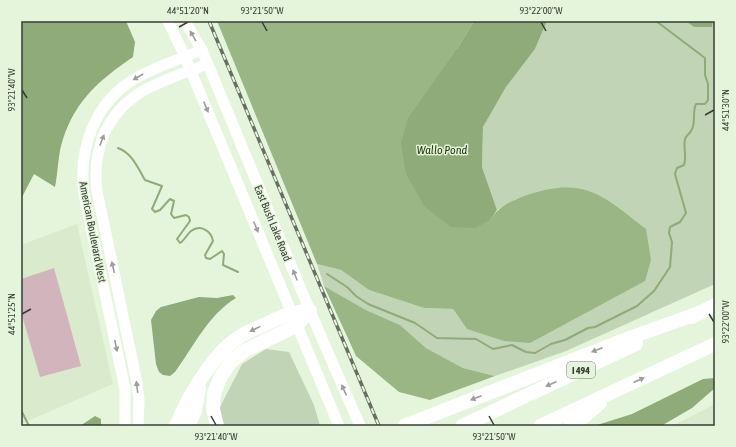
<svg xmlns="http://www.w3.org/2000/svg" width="736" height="447" font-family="'Asap Condensed',sans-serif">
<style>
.built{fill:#d9ebcc}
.green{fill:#c1d4b5}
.forest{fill:#99b684}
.water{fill:#8eab79}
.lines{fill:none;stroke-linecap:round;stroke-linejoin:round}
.stream{stroke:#8eab79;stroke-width:2}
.building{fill:#d2b4bd}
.secondary{stroke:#fff;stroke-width:11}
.highway{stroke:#fff;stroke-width:14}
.rail-casing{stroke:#676f61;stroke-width:3.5}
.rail{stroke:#e5f5dc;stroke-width:2;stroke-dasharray:6;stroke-linecap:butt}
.oneway{fill:#9b9e99}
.ticks{fill:none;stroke:#373d33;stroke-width:1.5}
.labels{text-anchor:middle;stroke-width:3;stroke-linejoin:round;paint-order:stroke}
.shield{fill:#e5f5dc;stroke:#6b7466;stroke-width:1}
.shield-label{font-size:10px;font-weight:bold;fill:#373d33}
.street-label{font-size:11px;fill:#373d33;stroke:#e5f5dc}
.water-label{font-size:12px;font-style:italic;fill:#193400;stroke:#e5f5dc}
.neatline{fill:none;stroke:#373d33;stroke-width:1.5}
.ticks-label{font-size:10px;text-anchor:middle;fill:#373d33}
</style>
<rect width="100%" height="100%" fill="#e5f5dc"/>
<g class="built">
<path d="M77 224 113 384 21 424V245Z"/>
<path d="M715 404V426H672Z"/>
</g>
<g class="green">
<path d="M547 21H685L694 27 712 26 713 21H715V284L566 351 495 376 463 368 426 348 400 325 366 310 324 286 317 264 341 270 369 290 424 308 453 309 467 329 516 199 497 210 482 167 483 127 506 87 535 49Z"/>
<path d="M266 349 289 352 314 405 320 426H224L219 409 242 364Z"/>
</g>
<g class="forest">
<path d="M217 21H474L457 49 490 220C499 206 511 201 527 195 585 176 602 195 646 229L651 260 645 281 530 343 504 341 467 329 453 309 424 308 369 290 341 270 317 264Z"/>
<path d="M324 286 366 310 400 325 426 348 463 368 495 376 430 400 399 392 356 356Z"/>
</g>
<g class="water">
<path d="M21 21H126L135 42 133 57C101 79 76 99 63 139 58 153 58 172 55 187L34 174 21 199Z"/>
<path d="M474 21H547L535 49 506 87 483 127 482 167 497 210 490 220 475 228 451 227 425 207 406 174 401 144 408 118 457 49Z"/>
<path d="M685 21H713L712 27H694Z"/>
<path d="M233 295 236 298C208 315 194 346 175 372L170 376 163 375 159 372 156 364 151 320 156 311 161 307 199 297 217 298Z"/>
<path d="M715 378V388L692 408 661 426H594L632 414 703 379Z"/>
<path d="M95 416 101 419V426H80Z"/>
</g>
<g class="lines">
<g class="stream">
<path d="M118 148C132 153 138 168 145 180L162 186 152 209 155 212 160 210 170 199 174 201 171 214 174 218 186 215 189 217 190 221 177 239 180 243C185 240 187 234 191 231 201 224 211 231 213 241L205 255 206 258 210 259 222 251 224 254 223 265 238 272"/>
<path d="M327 274 347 287 356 296 368 304 415 323 437 338 476 339 493 349 512 345 526 352 535 353 551 344 565 340 588 328 595 327 637 306 654 291 670 267 672 242 669 233 670 227 680 222 686 213 675 174 677 168 684 165C687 156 683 148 685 139 686 135 691 133 692 129 696 121 692 112 696 104H705L708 100V84L705 75V58L656 21"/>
<path d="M21 410 29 426"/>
</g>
</g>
<path class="building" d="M54 268 81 366 40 377 21 312V279Z"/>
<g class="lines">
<g class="secondary">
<path d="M168 21 185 57 339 426"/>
<path d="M185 21 202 50 310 311 360 426"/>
<path d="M125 426V389L84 194C78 148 95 102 136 78 157 66 180 59 202 50"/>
<path d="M138 426 139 399 137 383 97 191C92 150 106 113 143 91 163 79 186 73 207 64"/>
</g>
<g class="highway">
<path d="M692 317 715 305"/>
<path d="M176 426C188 397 211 357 236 339 244 333 255 329 264 325 282 316 290 312 310 311"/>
<path d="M188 426 195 411 199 388"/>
<path d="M217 426 213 409 214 393 221 376 231 362 244 351 296 326 310 311"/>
<path d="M404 426 632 337 699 313"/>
<path d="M462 426 636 344"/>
<path d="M540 426 715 344"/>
<path d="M570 426 579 421 600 403"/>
</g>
<g class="rail-casing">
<path id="rail" d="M209 21 379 426"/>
</g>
<use href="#rail" class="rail"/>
</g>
<defs><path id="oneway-solid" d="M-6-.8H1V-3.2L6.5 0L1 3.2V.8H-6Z"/></defs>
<g class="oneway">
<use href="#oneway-solid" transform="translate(193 36) rotate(-120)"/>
<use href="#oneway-solid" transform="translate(138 77) rotate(150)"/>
<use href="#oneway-solid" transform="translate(206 107) rotate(67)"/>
<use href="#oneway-solid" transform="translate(102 140) rotate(-69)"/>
<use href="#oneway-solid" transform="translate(256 227) rotate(67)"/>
<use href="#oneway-solid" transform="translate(113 267) rotate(-102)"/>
<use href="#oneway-solid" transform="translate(295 275) rotate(-112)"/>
<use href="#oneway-solid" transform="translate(255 329) rotate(154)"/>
<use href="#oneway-solid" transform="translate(116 346) rotate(78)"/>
<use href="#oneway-solid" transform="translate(597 350) rotate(159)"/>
<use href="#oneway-solid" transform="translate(639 380) rotate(-25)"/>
<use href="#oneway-solid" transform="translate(551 384) rotate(155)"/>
<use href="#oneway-solid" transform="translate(137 387) rotate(-97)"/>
<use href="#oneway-solid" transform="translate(344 390) rotate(-114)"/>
<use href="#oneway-solid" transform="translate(476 398) rotate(159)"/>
</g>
<path class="ticks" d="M262 22 267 31M541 22 546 31M179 27 188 22M22 90 27 98M705 115 714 110M22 314 31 309M709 314 714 322M211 416 216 425M489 416 494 425"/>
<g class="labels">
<rect class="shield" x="567" y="362" width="28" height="16" rx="3"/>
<g class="shield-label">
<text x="581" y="374">I 494</text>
</g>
<g class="street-label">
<text transform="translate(273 223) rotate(68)" y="4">East Bush Lake Road</text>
<text transform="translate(93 232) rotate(79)" y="4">American Boulevard West</text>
</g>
<g class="water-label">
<text x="442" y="154">Wallo Pond</text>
</g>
</g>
<rect width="736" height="447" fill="none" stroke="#e5f5dc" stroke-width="44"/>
<rect x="22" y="22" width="692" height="403" class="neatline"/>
<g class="ticks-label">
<text x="188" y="14">44°51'20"N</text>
<text x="262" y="14">93°21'50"W</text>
<text x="541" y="14">93°22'00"W</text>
<text transform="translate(11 90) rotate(-90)" y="4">93°21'40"W</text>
<text transform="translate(725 110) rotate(-90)" y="4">44°51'30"N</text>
<text transform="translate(11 314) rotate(-90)" y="4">44°51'25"N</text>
<text transform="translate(725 322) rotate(-90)" y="4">93°22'00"W</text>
<text x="216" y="440">93°21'40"W</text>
<text x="494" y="440">93°21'50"W</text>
</g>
</svg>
